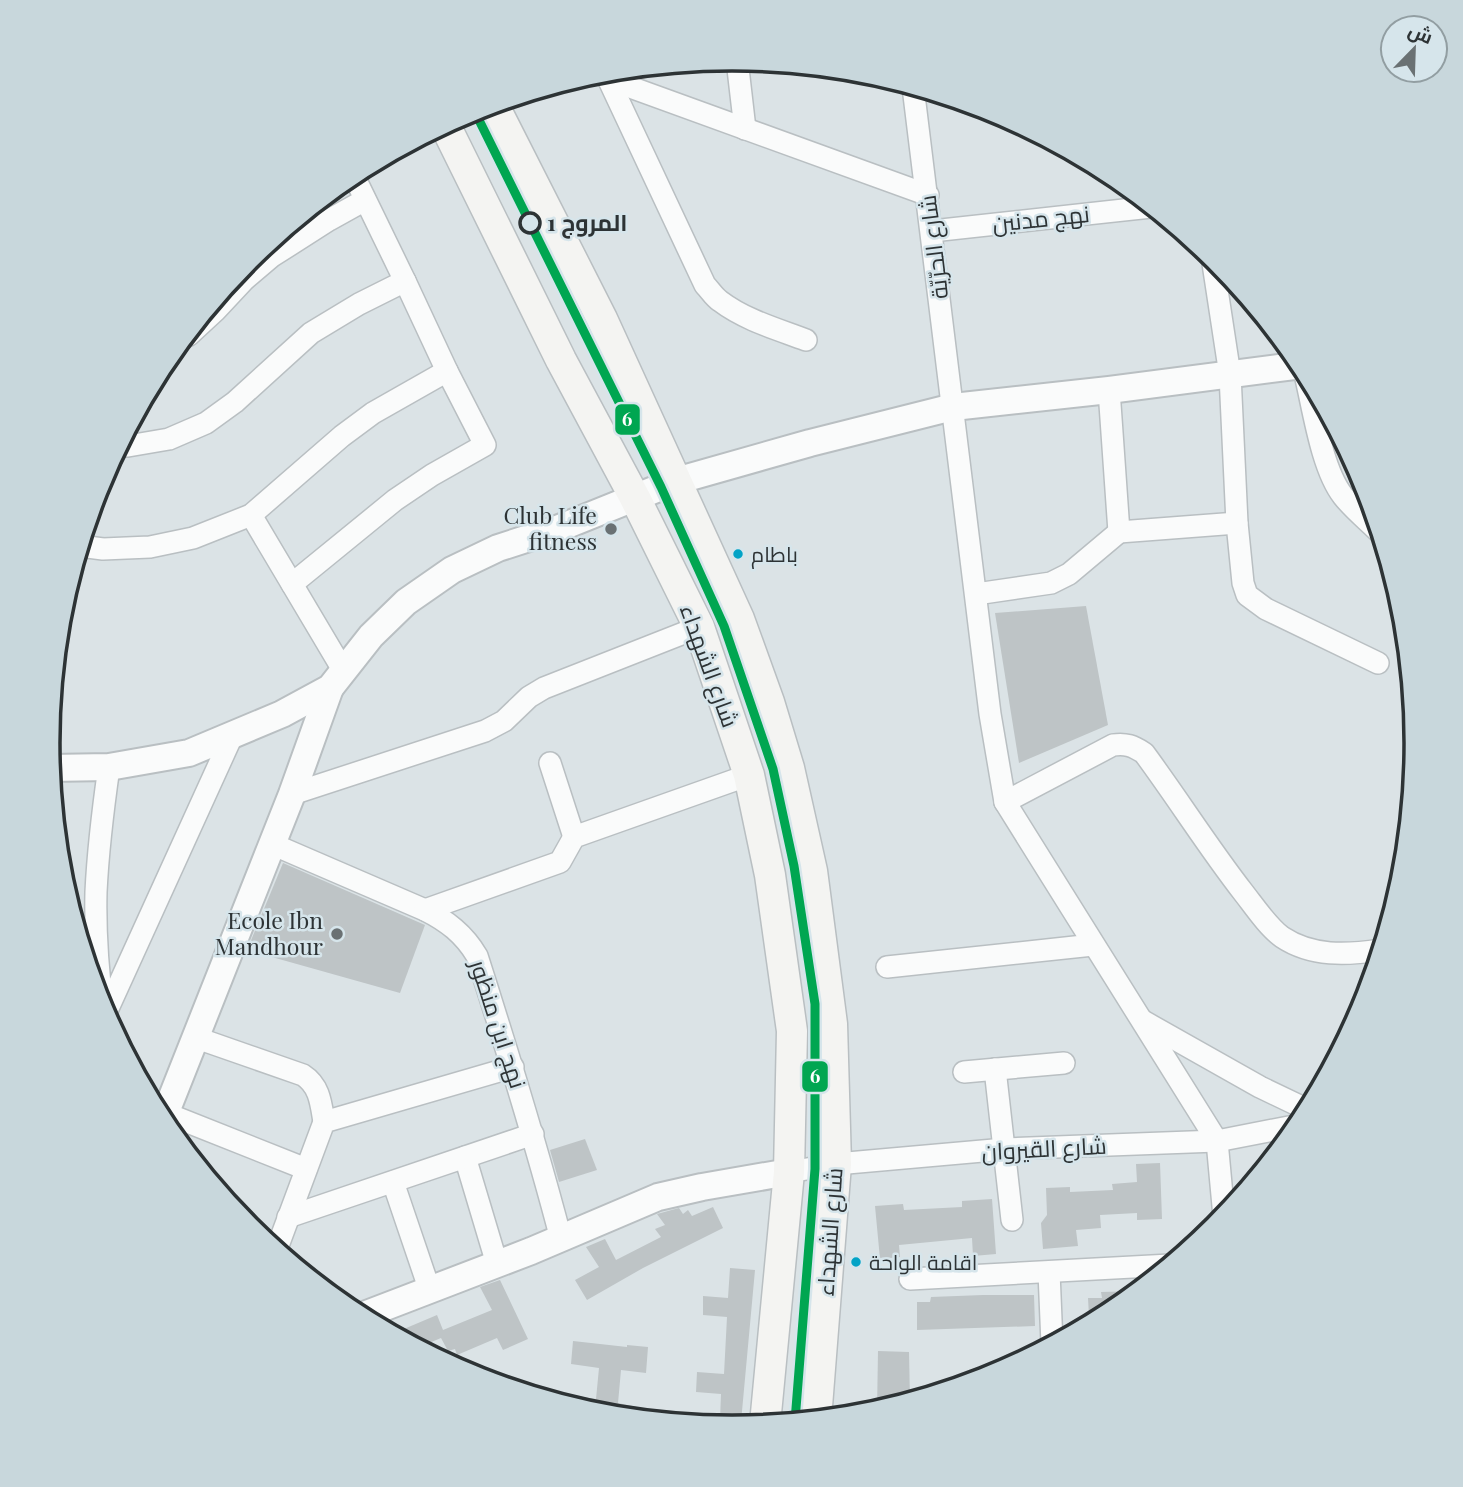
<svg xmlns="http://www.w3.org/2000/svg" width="1463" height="1487" font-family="'Playfair Display',Cairo,serif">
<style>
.building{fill:#bec4c6}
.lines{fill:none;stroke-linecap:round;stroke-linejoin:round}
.minor-casing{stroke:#b9bfc2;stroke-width:24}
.tertiary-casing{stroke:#b9bfc2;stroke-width:30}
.secondary-casing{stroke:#b9bfc2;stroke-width:33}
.minor{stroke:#fafbfb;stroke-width:21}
.tertiary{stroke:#fafbfb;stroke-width:26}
.secondary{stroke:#f4f4f2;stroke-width:30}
.rail-1-casing{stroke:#d6e5eb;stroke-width:14}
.rail-1{stroke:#00a651;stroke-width:9}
.stop-dot{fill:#d6e5eb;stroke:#2d3335;stroke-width:3.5}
.poi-dot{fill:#6a7173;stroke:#d6e5eb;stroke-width:2.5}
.bus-dot{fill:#02a3c6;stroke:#d6e5eb;stroke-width:2.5}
.labels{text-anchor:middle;stroke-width:5;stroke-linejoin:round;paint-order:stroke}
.bus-label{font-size:21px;fill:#2d3335;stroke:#d6e5eb;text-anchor:start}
.street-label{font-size:23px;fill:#2d3335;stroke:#d6e5eb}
.stop-label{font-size:23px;font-weight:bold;fill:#2d3335;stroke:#d6e5eb;text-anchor:start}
.poi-label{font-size:23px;fill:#2d3335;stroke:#d6e5eb;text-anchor:end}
.rim{fill:none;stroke:#2d3335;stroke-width:3.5}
.line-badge{stroke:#d6e5eb;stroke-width:2.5}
.badge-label{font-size:19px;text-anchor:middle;font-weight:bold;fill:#fff}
</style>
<rect width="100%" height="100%" fill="#dbe3e6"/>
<g class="building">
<path d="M1086 606 1108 725 1019 763 995 613Z"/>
<path d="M283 863 425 925 400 993 247 950Z"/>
<path d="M585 1139 597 1170 559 1182 550 1150Z"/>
<path d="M1160 1163 1162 1219 1137 1220V1213L1100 1215 1101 1228 1076 1230 1078 1246 1043 1249 1041 1223 1047 1215 1046 1188 1070 1187V1192L1113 1190 1112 1184 1137 1182 1136 1164Z"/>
<path d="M992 1199 996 1254 973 1256 972 1238 899 1245 900 1257 880 1259 875 1206 903 1204 904 1210 962 1207V1201Z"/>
<path d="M713 1207 723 1228 643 1268 587 1300 575 1280 599 1267 586 1247 605 1239 616 1260 661 1237 655 1229 665 1225 657 1214 679 1208 683 1214 688 1210 692 1216Z"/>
<path d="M730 1268 755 1270 741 1422 720 1420 721 1394 696 1392 697 1372 724 1374 727 1317 703 1315V1296L728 1298Z"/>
<path d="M500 1280 528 1339 503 1350 497 1338 457 1355 455 1349 448 1351 441 1338 417 1348 392 1334 437 1315 443 1330 492 1310 480 1287Z"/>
<path d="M1138 1291 1111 1313 1098 1320V1315L1089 1316 1088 1298H1102L1101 1292Z"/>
<path d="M983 1295H1034L1035 1326 917 1330V1302H930L931 1297Z"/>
<path d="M573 1341 627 1347V1345L648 1347 646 1373 621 1370 618 1403 637 1407 636 1418 598 1415 562 1404 564 1394 596 1399 599 1368 571 1364Z"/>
<path d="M878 1351 909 1352 910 1401 877 1411Z"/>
</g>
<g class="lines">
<g class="minor-casing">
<g id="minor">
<path d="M737 60 745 129"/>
<path d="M605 72 705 285C710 290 714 297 720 301 745 320 777 329 806 340"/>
<path d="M608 79 928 195"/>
<path d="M913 87 990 714 1005 802 1217 1141 1224 1217"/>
<path d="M932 231 1151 207"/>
<path d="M1212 257 1230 375 1237 523 1243 583 1247 595 1266 609 1378 663"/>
<path d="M184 337 189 335 215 311 244 280 271 257 329 220 365 200"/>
<path d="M1304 370C1313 406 1321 468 1343 496 1353 509 1367 520 1378 531"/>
<path d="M1109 390 1119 532 1237 523"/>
<path d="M119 445 128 446 169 439 206 423 235 402 311 333 359 304 405 281"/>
<path d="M251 515 343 670"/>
<path d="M80 546 103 549 150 547 193 538 251 515 342 436 373 413 447 371"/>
<path d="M292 584 395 500 432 475 485 445 447 371 405 281 353 174"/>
<path d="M976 594 1051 583 1069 574 1119 532"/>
<path d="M550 763 574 837"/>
<path d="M292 794 485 731 504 721 529 697 544 688 699 627"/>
<path d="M1005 802 1113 745C1126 743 1133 746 1144 753 1178 799 1208 847 1243 892 1254 906 1268 927 1282 937 1312 957 1347 955 1380 950"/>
<path d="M272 844 425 910C447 921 464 934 477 956 507 1050 536 1143 561 1239"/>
<path d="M425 910 560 862 574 837 749 775"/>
<path d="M887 967 1093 945"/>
<path d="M103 1011C98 972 95 932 96 892 98 850 103 809 109 767"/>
<path d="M105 1015 232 736"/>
<path d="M1143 1021 1260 1087 1308 1110"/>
<path d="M194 1037 303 1075C320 1086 321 1104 324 1122"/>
<path d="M995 1069 1012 1220"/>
<path d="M964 1072 1064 1063"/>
<path d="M165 1113 306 1169"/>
<path d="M465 1157 497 1264"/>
<path d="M789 1172 836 1164 1005 1149 1217 1141 1299 1125"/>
<path d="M393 1182 430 1291"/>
<path d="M288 1217 533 1134"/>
<path d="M276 1251 324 1122 513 1067"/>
<path d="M1049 1272 1052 1344"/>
<path d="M910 1279 1170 1265"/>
</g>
</g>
<g class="tertiary-casing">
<g id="tertiary">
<path d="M50 768 109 767 189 753 282 714 330 688 371 636 406 602 452 570 498 548 557 529 676 481 810 443 953 407 1109 390 1302 365"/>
<path d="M162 1122 292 794 330 688"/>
<path d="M359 1317 531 1251 658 1197 702 1187 789 1172"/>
</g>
</g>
<g class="secondary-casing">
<g id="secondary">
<path d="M493 104 602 319 739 619 769 702 789 768 812 871 832 1024 836 1164 816 1419"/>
<path d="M445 125 561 360 635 498 699 627 749 775 770 875 792 1031 789 1172 765 1424"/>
</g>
</g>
<use href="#minor" class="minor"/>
<use href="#tertiary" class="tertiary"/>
<use href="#secondary" class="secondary"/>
<g class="rail-1-casing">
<path id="rail-1" d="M474 110 661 487 724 626 773 769 794 866 815 1004V1169L795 1421"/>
</g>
<use href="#rail-1" class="rail-1"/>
</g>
<circle class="stop-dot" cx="530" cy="223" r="10"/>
<g class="poi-dot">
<circle cx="611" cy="529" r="7"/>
<circle cx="337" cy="934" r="7"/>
</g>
<g class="bus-dot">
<circle cx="738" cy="554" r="6"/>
<circle cx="856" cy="1262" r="6"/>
</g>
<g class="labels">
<g class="bus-label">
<text x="751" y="562">باطام</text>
<text x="869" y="1270">اقامة الواحة</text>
</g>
<g class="street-label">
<text transform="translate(1041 219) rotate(-6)" y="8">نهج مدنين</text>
<text transform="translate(934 247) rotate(-97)" y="8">شارع الحرّيّة</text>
<text transform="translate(709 666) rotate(70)" y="8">شارع الشهداء</text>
<text transform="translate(498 1024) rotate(72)" y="8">نهج ابن منظور</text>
<text transform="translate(1044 1149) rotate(-3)" y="8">شارع القيروان</text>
<text transform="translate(830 1232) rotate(-86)" y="8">شارع الشهداء</text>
</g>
<g class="stop-label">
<text x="547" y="231">المروج 1</text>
</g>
<g class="poi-label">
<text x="597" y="524">Club Life<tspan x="597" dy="26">fitness</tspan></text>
<text x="323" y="929">Ecole Ibn<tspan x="323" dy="26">Mandhour</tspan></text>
</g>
</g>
<path d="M0 0H1463V1487H0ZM60 743a672 672 0 1 1 1344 0a672 672 0 1 1-1344 0Z" fill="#c8d7dc" fill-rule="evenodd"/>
<path class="rim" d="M60 743a672 672 0 1 1 1344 0a672 672 0 1 1-1344 0Z"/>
<g class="line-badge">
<rect x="614" y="403" width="27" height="33" rx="7" fill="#00a651"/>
<rect x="801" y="1060" width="28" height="33" rx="7" fill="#00a651"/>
</g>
<g class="badge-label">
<text x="627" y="426">6</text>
<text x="815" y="1083">6</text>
</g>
<g transform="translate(1414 49) rotate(23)"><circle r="33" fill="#d6e5eb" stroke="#929ea2" stroke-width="2"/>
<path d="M0-5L12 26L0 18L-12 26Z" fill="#6a7173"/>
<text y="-10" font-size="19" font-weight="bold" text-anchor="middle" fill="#2d3335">ش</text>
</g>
</svg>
